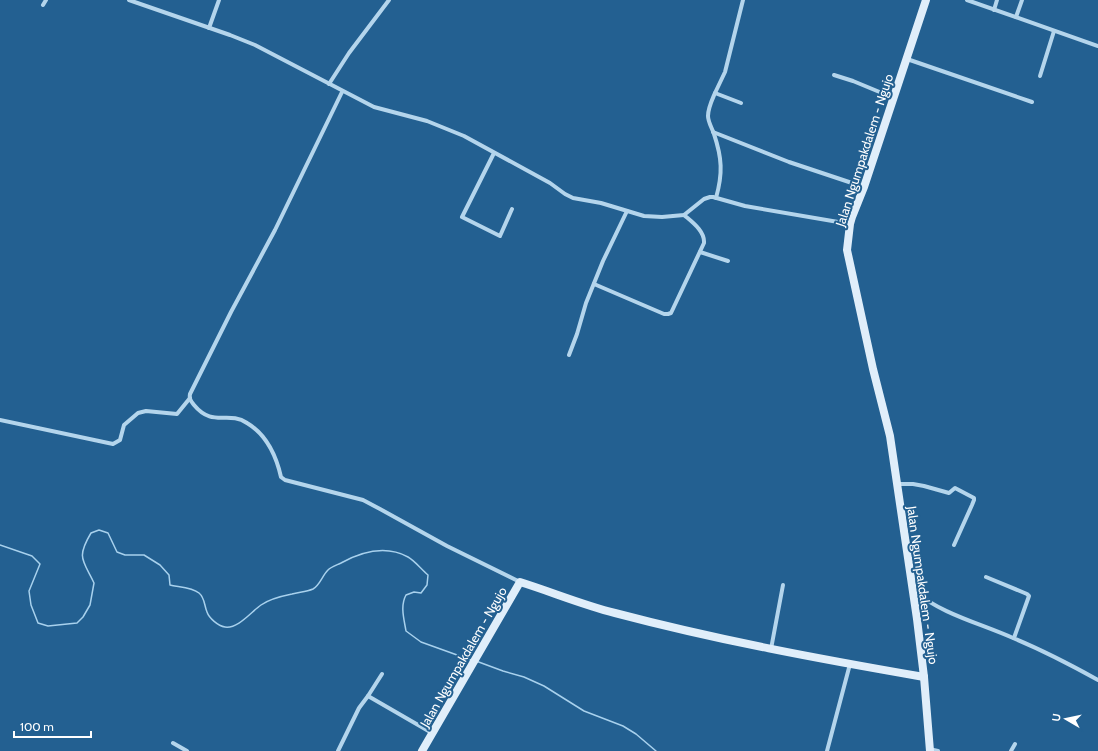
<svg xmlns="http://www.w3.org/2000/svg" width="1098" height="751" font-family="Cabin,sans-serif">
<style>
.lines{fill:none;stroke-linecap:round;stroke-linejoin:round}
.stream{stroke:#a8d1ed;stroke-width:1.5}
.street{stroke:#b4d5ec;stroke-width:4}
.secondary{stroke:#e0eefa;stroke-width:8}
.labels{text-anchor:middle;stroke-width:4;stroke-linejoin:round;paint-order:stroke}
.street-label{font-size:13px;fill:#fff;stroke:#236091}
</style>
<rect width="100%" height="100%" fill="#236091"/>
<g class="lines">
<g class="stream">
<path d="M0 545 32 556 40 564 29 591 31 605 38 623 48 626 77 623 83 617 90 605 94 583C83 560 76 558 91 533L99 530 108 533 117 552 125 555H144L160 565 169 575 170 585C178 587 192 587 199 593 205 598 204 605 207 612 209 618 218 626 225 627 238 629 251 612 261 605 268 600 282 596 292 594 299 592 306 592 313 589 320 585 322 576 328 570 331 567 337 565 341 563 361 552 386 545 408 557 415 561 421 569 428 575L427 585 421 593 414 592 406 595C400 606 404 619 406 631L421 642 471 660"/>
<path d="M476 661 503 671 524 677 544 686 584 711 623 726 636 734 656 751"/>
</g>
<g class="street">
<path d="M129 0 230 35 255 45 374 107 427 121 464 136 550 183 565 194 573 198 601 203 644 216 662 217 684 215 704 199 710 197H713L745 206 850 224"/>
<path d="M967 0 1098 46"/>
<path d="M43 5 46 0"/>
<path d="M994 10 997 0"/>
<path d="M1016 17 1022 0"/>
<path d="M209 28 219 0"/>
<path d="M907 59 1032 102"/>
<path d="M834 75 853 81 894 98"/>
<path d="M1040 76 1054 31"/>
<path d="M329 84 349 53 389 0"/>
<path d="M342 92 275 230 231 312 190 394C189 399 191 401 194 405 213 428 228 410 247 423 267 435 276 455 281 477L285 480 363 500 380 509 447 546 520 582"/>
<path d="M715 93C712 100 708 108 708 116 708 122 712 128 714 134 722 158 723 173 716 198"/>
<path d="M741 103 715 93 725 72 743 0"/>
<path d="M713 132 789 162 864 187"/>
<path d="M494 153 462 217 500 236 512 209"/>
<path d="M700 252 728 261"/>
<path d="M594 284 664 314H668L671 313 704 243C705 231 692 222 684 215"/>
<path d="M569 355 577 334 586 303 603 261 627 211"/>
<path d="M0 420 113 444 120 440 124 425 138 413 146 411 177 414 190 398"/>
<path d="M897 484H913L924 486 949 493 955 488 974 498V500L972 505 954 545"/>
<path d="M986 577 1027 594 1029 596 1014 638"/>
<path d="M914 591C942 614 979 623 1013 638 1042 650 1071 665 1098 680"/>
<path d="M771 649 783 585"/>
<path d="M368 696 432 733"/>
<path d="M173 743 187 751"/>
<path d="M929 749 938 751"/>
<path d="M338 751 359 708 368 696 382 674"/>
<path d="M827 751 850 664"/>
<path d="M1011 751 1015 744"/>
</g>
<g class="secondary">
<path d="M926 0 864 187 852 217 850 224 847 250 873 369 890 436 917 619 924 677 930 751"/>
<path d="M422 751 520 582C552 592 583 605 615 613 717 640 820 659 924 677"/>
</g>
</g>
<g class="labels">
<g class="street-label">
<text transform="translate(864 150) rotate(-72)" y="5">Jalan Ngumpakdalem - Ngujo</text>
<text transform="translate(923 585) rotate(82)" y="5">Jalan Ngumpakdalem - Ngujo</text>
<text transform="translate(463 657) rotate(-60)" y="5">Jalan Ngumpakdalem - Ngujo</text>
</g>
</g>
<g transform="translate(1066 719) rotate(279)" stroke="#236091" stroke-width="3" paint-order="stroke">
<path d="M0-3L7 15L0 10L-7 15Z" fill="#ffffff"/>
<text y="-6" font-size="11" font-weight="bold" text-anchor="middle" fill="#ffffff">U</text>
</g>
<path d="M14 731v6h77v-6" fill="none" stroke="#ffffff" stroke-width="2"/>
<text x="20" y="731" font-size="12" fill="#ffffff" stroke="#236091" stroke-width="3" paint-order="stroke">100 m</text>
</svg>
